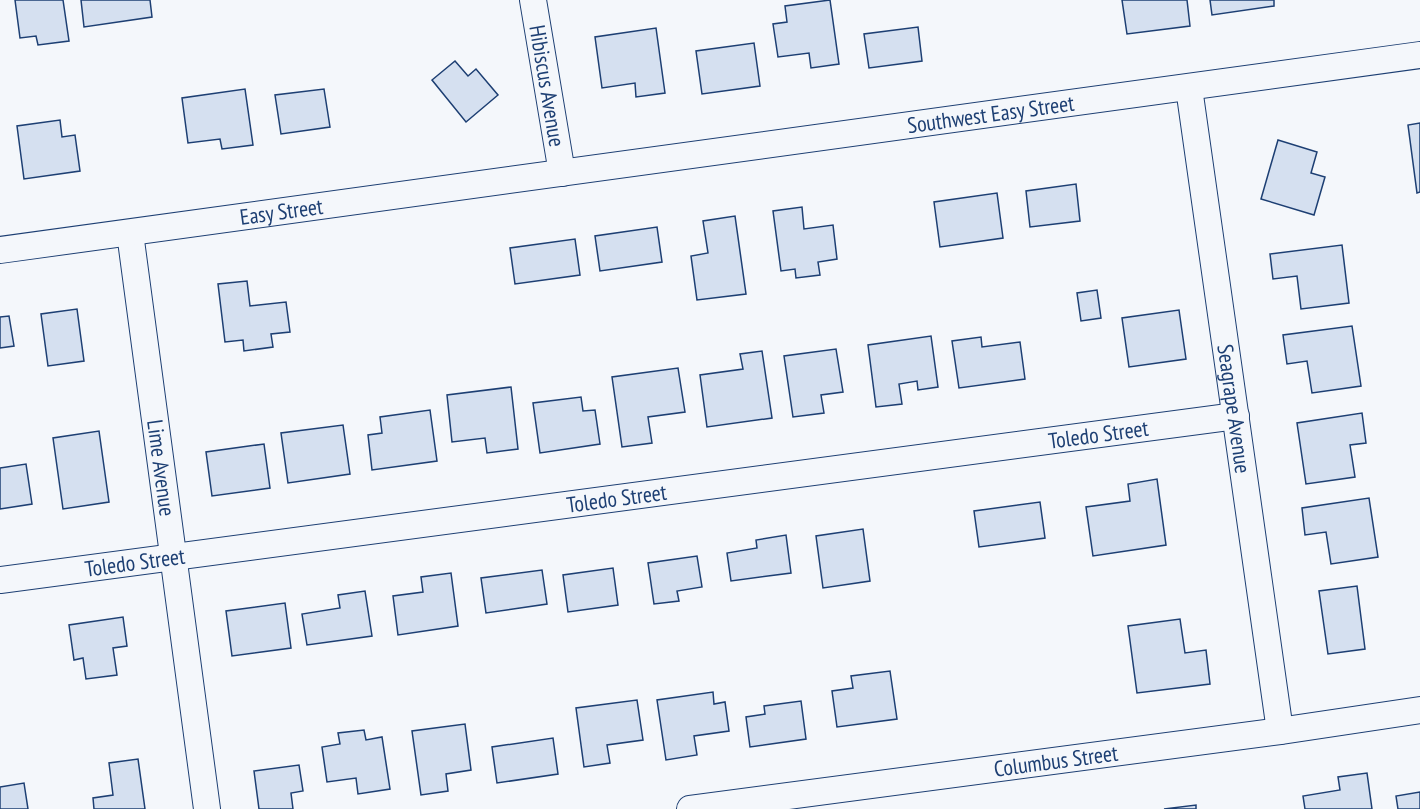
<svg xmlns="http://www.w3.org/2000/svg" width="1420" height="809" font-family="'PT Sans Narrow',sans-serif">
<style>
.building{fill:#d5e0f0;stroke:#1d3f73;stroke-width:1.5}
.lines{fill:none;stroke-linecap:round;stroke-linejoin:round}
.minor-casing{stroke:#1d3f73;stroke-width:28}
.minor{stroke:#f4f7fb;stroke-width:26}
.labels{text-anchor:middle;stroke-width:4.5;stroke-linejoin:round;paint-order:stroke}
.street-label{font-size:22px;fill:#1d3f73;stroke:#f4f7fb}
</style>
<rect width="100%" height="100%" fill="#f4f7fb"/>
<g class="building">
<path d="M15 0H63L69 41 38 45 36 36 20 38Z"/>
<path d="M81 0H150L152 17 84 27Z"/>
<path d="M830 0 839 64 811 68 809 53 778 57 773 24 787 22 785 6Z"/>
<path d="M1122 0H1187L1190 26 1127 34Z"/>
<path d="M1210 0H1274V6L1212 15Z"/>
<path d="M918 27 922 61 869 68 864 34Z"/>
<path d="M656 28 665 93 636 97 635 83 602 88 595 37Z"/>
<path d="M754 43 760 86 702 94 696 51Z"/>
<path d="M455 61 468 76 476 69 498 95 466 122 432 80Z"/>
<path d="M245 89 253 145 222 149 220 139 188 143 182 98Z"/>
<path d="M324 89 330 127 281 134 275 95Z"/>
<path d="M60 120 62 137 75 135 80 171 24 179 17 126Z"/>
<path d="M1420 123V192L1417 193 1408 125Z"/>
<path d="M1278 140 1317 152 1311 173 1325 177 1314 215 1261 199Z"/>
<path d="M1076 184 1080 221 1030 227 1026 191Z"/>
<path d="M997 193 1003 238 940 247 934 202Z"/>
<path d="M802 207 804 229 833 225 837 259 818 262 820 275 796 278 795 269 781 271 773 211Z"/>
<path d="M735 216 746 294 697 300 691 256 708 253 703 221Z"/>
<path d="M657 227 662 262 600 271 595 236Z"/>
<path d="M575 239 580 275 515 284 510 248Z"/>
<path d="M1342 245 1349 303 1301 309 1297 276 1273 279 1270 254Z"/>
<path d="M247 281 250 306 286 302 290 332 271 334 273 347 244 351 243 340 225 342 218 284Z"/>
<path d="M1097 290 1101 318 1081 321 1077 293Z"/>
<path d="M77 309 84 361 48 366 41 314Z"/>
<path d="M1179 310 1186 359 1129 367 1122 318Z"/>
<path d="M9 316 14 346 0 348V317Z"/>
<path d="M1352 326 1361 386 1312 393 1307 361 1287 364 1283 335Z"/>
<path d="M931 336 938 387 918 390 917 381 899 384 902 404 876 407 868 345Z"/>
<path d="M981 337 982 347 1020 342 1025 379 959 388 952 341Z"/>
<path d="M836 349 843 392 821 395 824 413 793 417 784 356Z"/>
<path d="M762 351 772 418 707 427 700 375 743 369 740 354Z"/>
<path d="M678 368 685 412 648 417 652 443 622 447 612 377Z"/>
<path d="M511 387 518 449 487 453 485 438 452 442 447 395Z"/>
<path d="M581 397 583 411 595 410 600 444 540 453 533 403Z"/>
<path d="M430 410 437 461 372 470 368 435 382 433 380 417Z"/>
<path d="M1362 413 1366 443 1350 445 1355 477 1306 484 1297 423Z"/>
<path d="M343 425 350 474 288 483 281 433Z"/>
<path d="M99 431 109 502 63 509 53 438Z"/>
<path d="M264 444 270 488 212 496 206 452Z"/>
<path d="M26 464 32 504 0 509V468Z"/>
<path d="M1157 479 1166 545 1093 556 1086 507 1130 501 1128 484Z"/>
<path d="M1369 498 1378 557 1331 564 1326 532 1305 535 1302 508Z"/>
<path d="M1040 502 1045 538 979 547 974 511Z"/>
<path d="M863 529 870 581 823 588 816 536Z"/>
<path d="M786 535 791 573 731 581 727 553 757 548 756 540Z"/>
<path d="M697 556 702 587 677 591 679 601 654 604 648 563Z"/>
<path d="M613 568 618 605 568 612 563 575Z"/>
<path d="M542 570 547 604 486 613 481 578Z"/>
<path d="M451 573 458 626 398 635 393 596 423 592 421 577Z"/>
<path d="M1357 586 1365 649 1328 654 1319 591Z"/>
<path d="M365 591 372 636 307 645 302 614 340 608 338 595Z"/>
<path d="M285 603 291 648 232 656 226 611Z"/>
<path d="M123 617 127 646 113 648 117 675 86 679 83 658 74 660 69 625Z"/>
<path d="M1180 619 1185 653 1206 650 1210 684 1137 693 1128 626Z"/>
<path d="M890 671 897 719 837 727 832 691 853 688 851 676Z"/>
<path d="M713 692 714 704 725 702 729 731 694 736 697 755 666 760 657 700Z"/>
<path d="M637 700 643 740 607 745 610 763 584 767 576 708Z"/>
<path d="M801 701 806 739 750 747 746 717 765 714 764 706Z"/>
<path d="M465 724 471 770 446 774 448 791 421 795 412 731Z"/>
<path d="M364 730 366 740 382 737 390 789 358 794 356 778 327 782 322 747 340 744 338 733Z"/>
<path d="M553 738 558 774 497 783 492 747Z"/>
<path d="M138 759 145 809H94L93 798 113 795 109 763Z"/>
<path d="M299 765 303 791 291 793 293 809H259L254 771Z"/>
<path d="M1367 773 1372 809H1305L1303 796 1340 790 1338 777Z"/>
<path d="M24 783 28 809H0V787Z"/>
<path d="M1420 792V809H1398L1396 796Z"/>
<path d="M1196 805V809H1164Z"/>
</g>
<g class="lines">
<g class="minor-casing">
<g id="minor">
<path id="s1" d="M533 0 562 173"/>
<path id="s2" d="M1189 88 1280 731"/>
<path id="s3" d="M130 233 207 809"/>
<path id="s4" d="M0 250 1420 55"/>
<path id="s5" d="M0 580 1236 416"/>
<path id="s6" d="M690 809 1280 731 1420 710"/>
</g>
</g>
<use href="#minor" class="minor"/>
</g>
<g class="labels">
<g class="street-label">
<text dy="8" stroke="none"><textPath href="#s1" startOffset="87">Hibiscus Avenue</textPath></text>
<text dy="8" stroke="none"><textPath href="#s4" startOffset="1000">Southwest Easy Street</textPath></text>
<text dy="8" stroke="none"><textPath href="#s4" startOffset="284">Easy Street</textPath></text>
<text dy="8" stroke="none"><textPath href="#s2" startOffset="324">Seagrape Avenue</textPath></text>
<text dy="8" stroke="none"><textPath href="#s5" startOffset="1108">Toledo Street</textPath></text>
<text dy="8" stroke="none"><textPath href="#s3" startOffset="237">Lime Avenue</textPath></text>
<text dy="8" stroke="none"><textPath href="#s5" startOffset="622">Toledo Street</textPath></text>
<text dy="8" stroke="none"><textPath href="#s5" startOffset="136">Toledo Street</textPath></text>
<text dy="8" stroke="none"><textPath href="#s6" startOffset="369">Columbus Street</textPath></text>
</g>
</g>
</svg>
